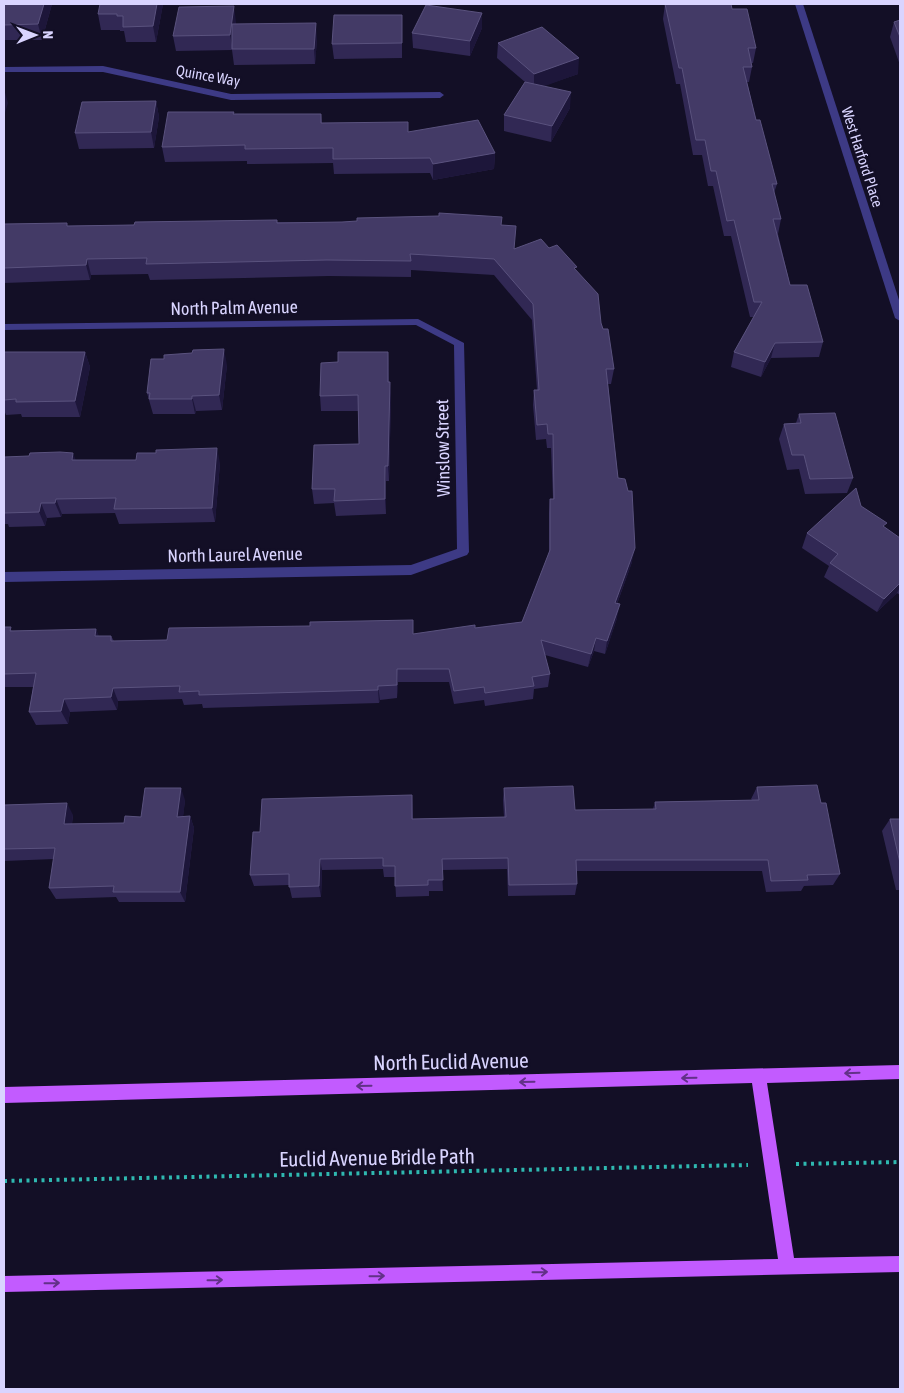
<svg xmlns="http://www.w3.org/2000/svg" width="904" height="1393" font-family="'Asap Condensed',sans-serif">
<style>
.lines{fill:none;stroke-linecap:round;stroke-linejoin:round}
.path{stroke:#2fb8b0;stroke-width:4;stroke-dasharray:3 4.5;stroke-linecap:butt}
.street{fill:#3d3a85;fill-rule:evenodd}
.primary{fill:#c25bff;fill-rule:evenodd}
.wall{fill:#312854}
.shaded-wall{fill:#1d163a}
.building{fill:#433a66;stroke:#5a527e}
.oneway{stroke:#623188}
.labels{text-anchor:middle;stroke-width:5;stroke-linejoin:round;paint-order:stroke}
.far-street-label{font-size:15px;fill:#d9d4ff;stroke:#130f26}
.street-label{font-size:18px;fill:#d9d4ff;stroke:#130f26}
.near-street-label{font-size:21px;fill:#d9d4ff;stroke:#130f26}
</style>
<rect width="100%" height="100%" fill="#130f26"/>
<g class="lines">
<g class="path">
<path d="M796 1164 900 1162"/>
<path d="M4 1181 748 1165"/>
</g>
<g class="street">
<path d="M795 4H803L900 303V321L895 318Z"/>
<path d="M103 66 231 94 440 92 444 95 440 98 231 100 103 72H4V67Z"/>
<path d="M418 319 464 343 469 552 467 555 411 575 4 582V572L411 565 457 549 454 345 416 325 4 330V324Z"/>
</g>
<path class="primary" d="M900 1065V1079L767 1083 794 1258 900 1256V1272L4 1292V1276L778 1259 752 1083 4 1103V1087Z"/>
</g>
<g class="wall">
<path d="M4 4H52L42 40H4Z"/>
<path d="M163 4 156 42H126L124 31H120V30H101L98 14Z"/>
<path d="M665 4 732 9 756 48 753 63H751L752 67 749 82H747L756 120 777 184 774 193 781 219 778 234 790 285 823 342 819 357 771 358 761 377 731 367 734 352 754 317H750L731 236H724L713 186H708L702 155H693L680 84H676L663 19Z"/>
<path d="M482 13V28L470 56 413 48 412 33Z"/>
<path d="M900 20V65L890 37 894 22Z"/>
<path d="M236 22V24L317 39 315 64 234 65 232 50 176 51 173 36Z"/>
<path d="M402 30V58L334 59 332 44Z"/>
<path d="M498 43 578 74 543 86 570 108 551 142 504 131V115L525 82 497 58Z"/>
<path d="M156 101 159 117 154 148 79 149 75 133Z"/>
<path d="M234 112V114H321L322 123 408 132 495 153 494 169 433 180 430 173 334 174 333 163 247 164V161L165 162 162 147Z"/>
<path d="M277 222 502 225 515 249 549 248 576 271 601 323 614 369 611 384H608L618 478 632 562 617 604V618L605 654 594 651 588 667 545 655 550 674 548 687 534 689 533 699 485 706 484 700 454 704 449 682H398L397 698 380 700 379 703 203 708 202 704 184 705 182 699 118 701 117 710 70 712 68 724 36 725 29 712 33 687H4V627L13 631 99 636H111L114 641 414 634 475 628 522 622 549 554V513L550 499H553L551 448H547L546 439 536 440 533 405 534 390H537L532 320 494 275 411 270V277L329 276 150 280 148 274 91 275 90 280 4 283V224L68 226Z"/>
<path d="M4 352H85L90 367 80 417H22L21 414 6 415 4 410Z"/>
<path d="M388 352 389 382 391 397 389 481H386V514L336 516 334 503 314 504 312 489 359 444 358 411H321L320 396 338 362Z"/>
<path d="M227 365 222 410 196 411 195 414H153L147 393Z"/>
<path d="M799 414 853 478 847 493 805 494 799 469 787 470 779 439 784 424 796 423Z"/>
<path d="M4 457 76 460 220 463 215 522 119 524 115 513 62 514 61 517 47 518 45 526 9 527 8 524H4Z"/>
<path d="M861 506 885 528 900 538V595L897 593 877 612 824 577 829 566 802 548 807 533Z"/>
<path d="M757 787 821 803 840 874 833 885 804 886 801 891 766 892 762 871H576L577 884 575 895 508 896 507 869 442 870 443 891H429V896L396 897 395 877H384L383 869 322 870 321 897 292 898 289 885 254 886 250 875 260 832 412 795 413 819 504 817 503 800 504 788 575 810 653 809 655 802 752 800 751 799Z"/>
<path d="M185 800 183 816H190L194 828 185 902H119L116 897 56 899 49 888 54 859 4 861V805L73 815 72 824 124 823Z"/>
<path d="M890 819H900V890H896L882 831Z"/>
</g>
<g class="shaded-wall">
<path d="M44 4H52L42 40 38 24Z"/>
<path d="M157 4H163L156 42 153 26Z"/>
<path d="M234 6 236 22 233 50 230 35Z"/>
<path d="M482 13V28L470 56V41Z"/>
<path d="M316 23 317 39 315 64 314 49Z"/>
<path d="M579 58 578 74 534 90V74Z"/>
<path d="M4 89 8 103 4 116Z"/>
<path d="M571 92 570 108 551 142 552 126Z"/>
<path d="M156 101 159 117 154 148 151 132Z"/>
<path d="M495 153 494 169 433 180V164Z"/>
<path d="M87 259 91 275 90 280 86 265Z"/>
<path d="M775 343 771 358 761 377 765 362Z"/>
<path d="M224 349 227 365 222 410 219 395Z"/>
<path d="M85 352 90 367 80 417 75 401Z"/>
<path d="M388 352 389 367 388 397Z"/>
<path d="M390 382 391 397 389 481 388 466Z"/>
<path d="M192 396 196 411 195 414 192 399Z"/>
<path d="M217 448 220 463 215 522 212 508Z"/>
<path d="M73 453 79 468 72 460Z"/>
<path d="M385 466 386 481V514L385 499Z"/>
<path d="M56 499 62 514 61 517 55 503Z"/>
<path d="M41 503 47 518 45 526 39 512Z"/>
<path d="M635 548 632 562 612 617 615 603Z"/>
<path d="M900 583V587L897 593 877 612 884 599Z"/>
<path d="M620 604 617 618 605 654 607 641Z"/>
<path d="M96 629 102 643 95 636Z"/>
<path d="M596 638 594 651 588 667 591 654Z"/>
<path d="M397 669 398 682 397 698Z"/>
<path d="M378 686 380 700 379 703 378 690Z"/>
<path d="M113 688 118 701 117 710 111 697Z"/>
<path d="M64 699 70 712 68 724 61 711Z"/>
<path d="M181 788 185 800 182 828 177 817Z"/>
<path d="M67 803 73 815 70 836 64 824Z"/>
<path d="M190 816 194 828 185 902 180 892Z"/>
<path d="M320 859 322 870 321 897 319 886Z"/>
</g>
<g class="building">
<path d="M4 4H44L38 24 4 25Z"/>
<path d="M100 4H157L153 26 123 27V16H117V14H98Z"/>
<path d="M665 4H731L732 9H747L756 48H748L752 67H743L756 120H760L777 184H772L781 219H773L790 285H807L823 342 775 343 765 362 734 352 762 302H754L734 220 727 221 716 171H711L705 140H696L682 68H679Z"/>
<path d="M426 5 482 13 470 41 412 33Z"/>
<path d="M234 6 230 35 173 36 179 7Z"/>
<path d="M334 15H402V43L332 44Z"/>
<path d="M900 20V37L894 22Z"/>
<path d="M316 23 314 49H232V24Z"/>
<path d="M542 27 579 58 534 74 498 43Z"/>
<path d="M525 82 571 92 552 126 504 115Z"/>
<path d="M156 101 151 132 75 133 82 102Z"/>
<path d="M168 112H234L233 114H321V123L408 122V132L478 120 495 153 433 164 430 158 333 159V148L245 149V145L162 147Z"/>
<path d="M439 213 502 217 501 225 516 226 514 249 541 239 549 248 557 245 577 267 574 268 598 294 601 323 603 329H608L614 369H606L618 478 625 479 628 491H632L635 548 615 603 620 604 607 641 596 638 591 654 541 640 550 674 532 677 534 686 485 693 484 687 454 691 449 669H397V685L378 686V690L199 695V691L179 692 180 686 113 688 111 697 64 699 61 711 29 712 36 673 4 674V627H11L10 631 96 629 95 636H111V641L167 640 169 628 310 626V622L413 620V634L475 625V628L522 622 550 550V499H554L553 434H548L547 424 537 425 534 390H539L533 304 494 259 410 254 411 261 327 260 146 264 147 258 87 259 86 265 4 268V224L67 223V226L134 225 135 222 277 220V223L342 222 357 221V218L439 216Z"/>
<path d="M224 349 219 395 192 396V399H149L150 393H147L151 359H164V355L192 353 193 350Z"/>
<path d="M4 352H85L75 401 16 402V399L4 400Z"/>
<path d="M338 352H388V382H390L388 466H385V499L334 501 335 489H312L314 445 359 444 358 395 320 396 321 363 338 362Z"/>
<path d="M835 413 853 478 810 479 804 455H792L784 424 801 423 799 414Z"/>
<path d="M217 448 212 508 114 509 116 498 56 499 55 503H41L39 512 4 513V457L29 456 30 453 60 452 73 453 72 460H136L137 453H156V450Z"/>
<path d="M856 488 861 506 887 523 883 526 900 538V583L884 599 830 563 838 554 807 533Z"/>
<path d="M817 785 821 803H826L840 874 807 875 808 880 771 881 768 860H576L577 884 509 885 508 858 442 859 443 880H428V885L395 886V866H383V858L320 859 319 886 289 887V874L250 875 253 832H260L262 799 412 795V819L506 817 504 788 573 786 575 810 656 809 655 802 759 800 757 787Z"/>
<path d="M145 788H181L177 817 190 816 180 892H113L114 886 49 888 55 848 4 849V805L67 803 64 824 124 823 125 816 141 817Z"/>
<path d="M890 819H900V863Z"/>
</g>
<defs><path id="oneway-shaft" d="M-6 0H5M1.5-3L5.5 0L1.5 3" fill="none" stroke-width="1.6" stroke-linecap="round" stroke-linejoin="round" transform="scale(1.25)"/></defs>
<g class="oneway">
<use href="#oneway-shaft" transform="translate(852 1073) rotate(178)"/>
<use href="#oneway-shaft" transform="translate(689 1078) rotate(179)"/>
<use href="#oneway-shaft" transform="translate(527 1082) rotate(179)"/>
<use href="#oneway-shaft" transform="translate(364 1086) rotate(179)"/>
<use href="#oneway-shaft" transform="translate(540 1272) rotate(-1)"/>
<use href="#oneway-shaft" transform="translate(377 1276) rotate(-1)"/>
<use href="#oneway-shaft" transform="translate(215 1280) rotate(-1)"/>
<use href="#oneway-shaft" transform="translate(52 1283) rotate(-1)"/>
</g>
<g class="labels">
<g class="far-street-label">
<text transform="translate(208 76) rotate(10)" y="5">Quince Way</text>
<text transform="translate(862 157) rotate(72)" y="5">West Harford Place</text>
</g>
<g class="street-label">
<text transform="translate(234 308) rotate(-1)" y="6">North Palm Avenue</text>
<text transform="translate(443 448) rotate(-91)" y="6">Winslow Street</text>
<text transform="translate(235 555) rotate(-1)" y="6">North Laurel Avenue</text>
</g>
<g class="near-street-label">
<text transform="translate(451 1062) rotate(-1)" y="7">North Euclid Avenue</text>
<text transform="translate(377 1158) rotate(-1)" y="7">Euclid Avenue Bridle Path</text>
</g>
</g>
<rect width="904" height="1393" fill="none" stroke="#d9d4ff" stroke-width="10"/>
<g transform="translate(35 35) rotate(89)" stroke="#130f26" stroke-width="4" paint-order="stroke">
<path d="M0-4L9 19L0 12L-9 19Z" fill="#d9d4ff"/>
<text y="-8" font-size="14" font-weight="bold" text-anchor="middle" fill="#d9d4ff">N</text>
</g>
</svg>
